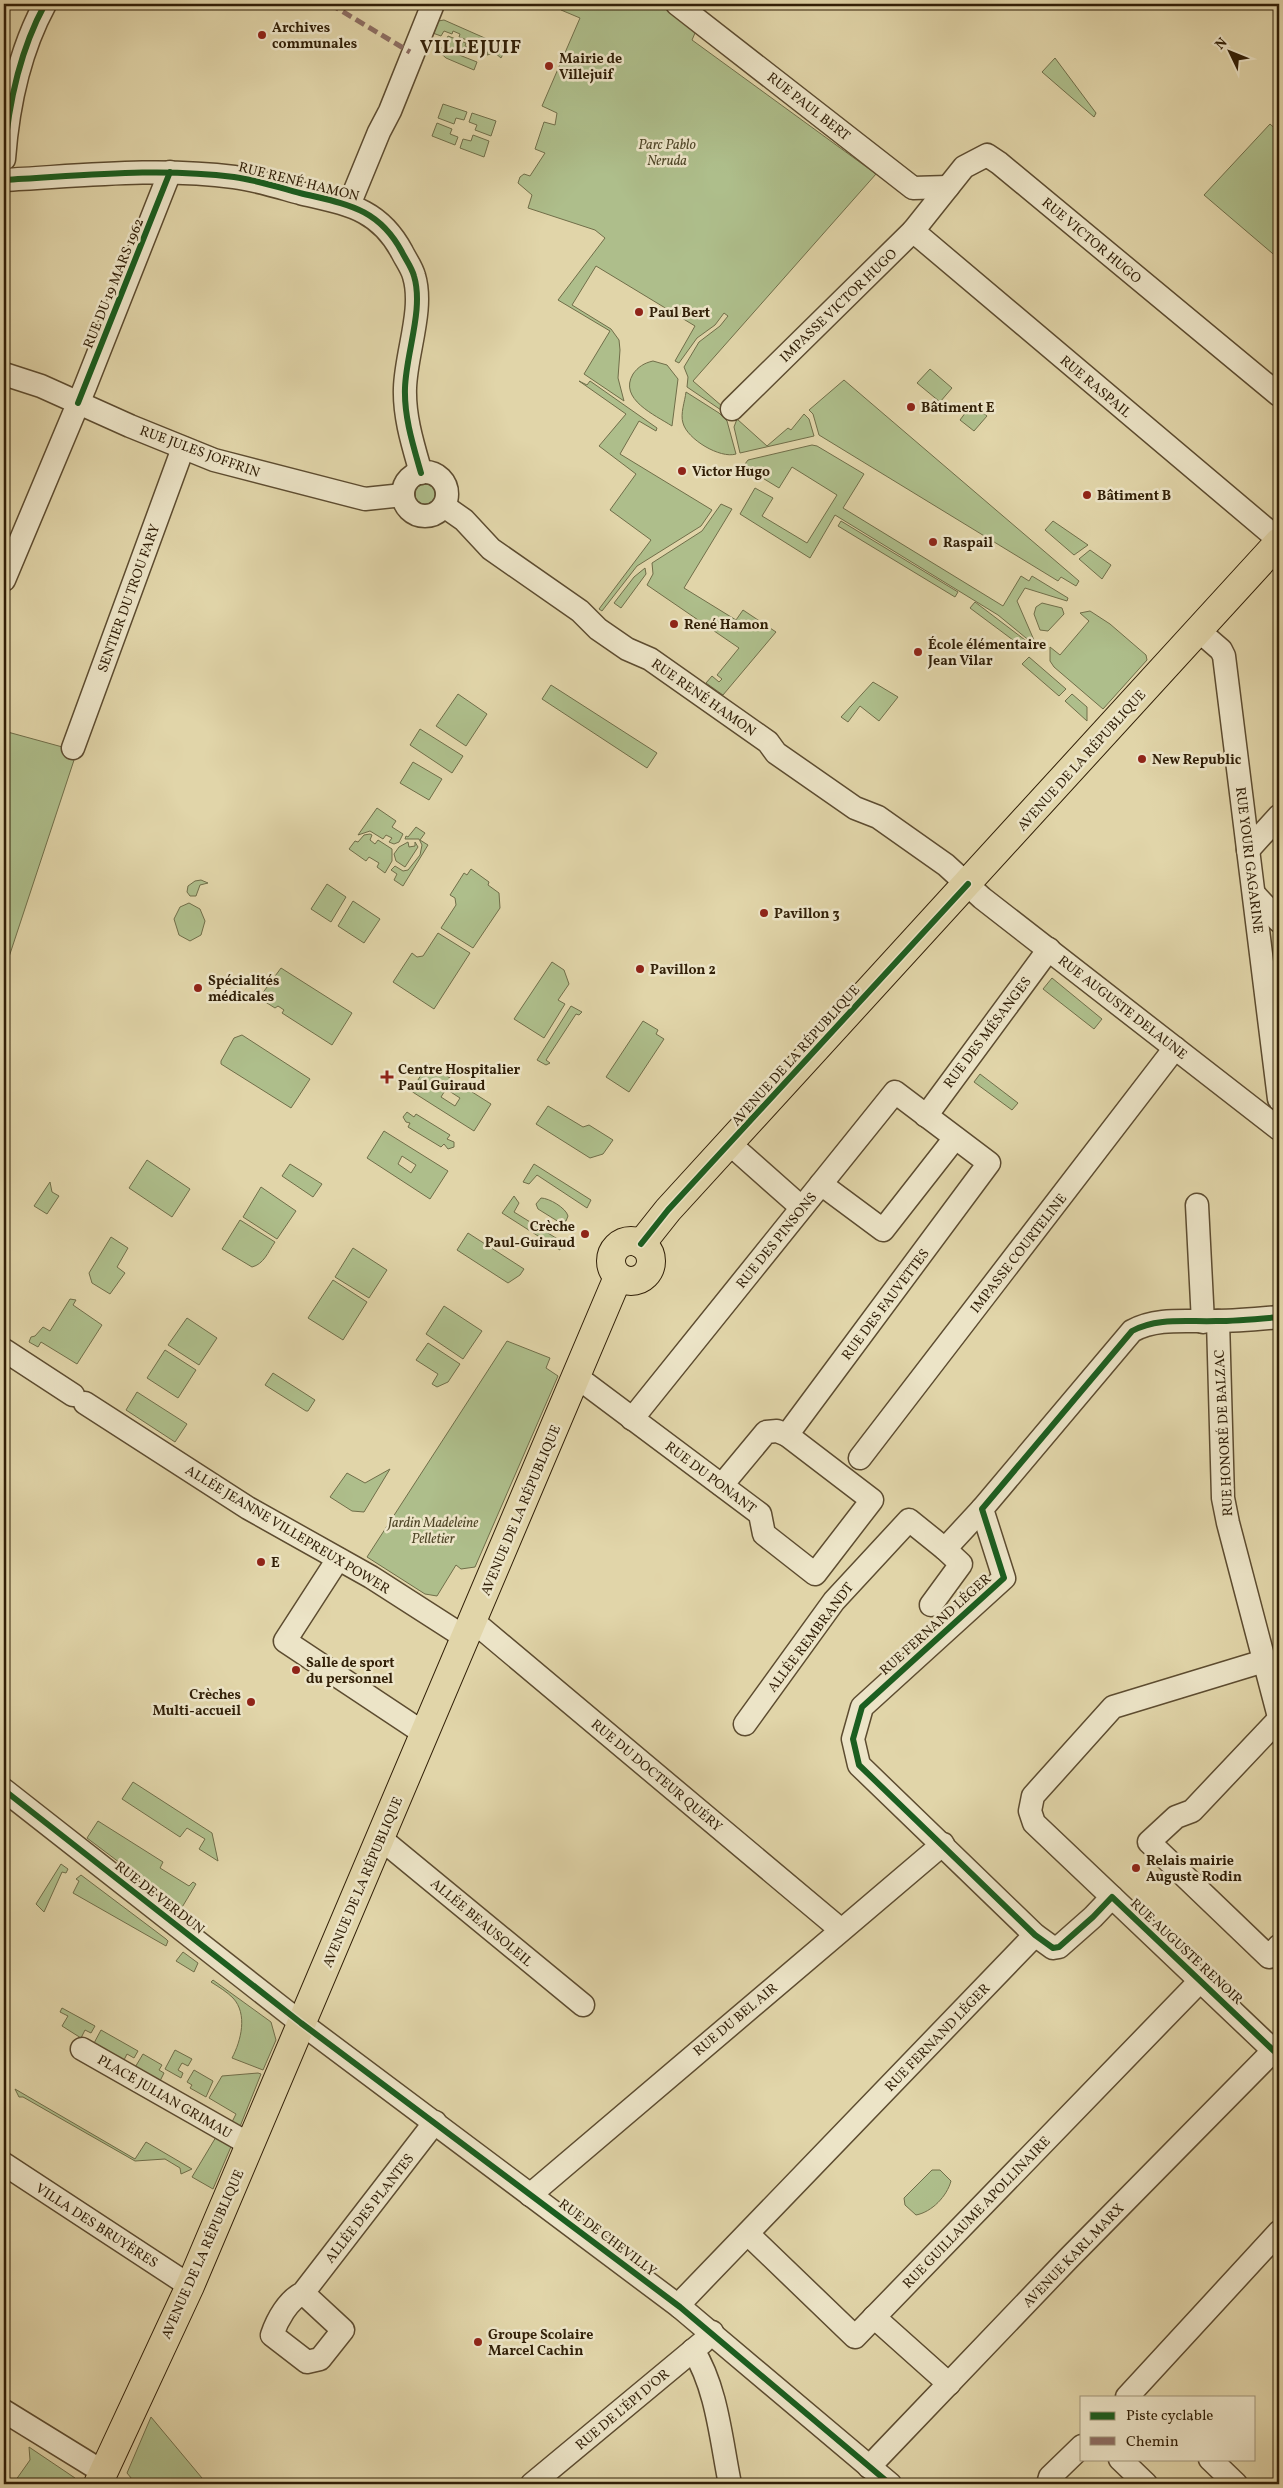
<svg xmlns="http://www.w3.org/2000/svg" width="1283" height="2488" font-family="Vollkorn,serif">
<style>
.green{fill:#aebe8b;stroke:#706e49;fill-rule:evenodd}
.lines{fill:none;stroke-linecap:round;stroke-linejoin:round}
.minor-casing{stroke:#5d4c30;stroke-width:25}
.major-casing{stroke:#311f07;stroke-width:30}
.minor{stroke:#ece4c7;stroke-width:22}
.major{stroke:#e1d5a9;stroke-width:28}
.quiet{stroke:#8d6e63;stroke-width:5;stroke-dasharray:10 5;stroke-linecap:butt}
.cycleway-casing{stroke:#ece4c7;stroke-width:9}
.cycleway{stroke:#1b5e20;stroke-width:6}
.poi-dot{fill:#8f2418;stroke:#ece4c7;stroke-width:2}
.labels{text-anchor:middle;stroke-width:5;stroke-linejoin:round;paint-order:stroke}
.poi-label{font-size:14px;font-weight:bold;fill:#311f07;stroke:#ece4c7;text-anchor:start}
.street-label{font-size:14px;fill:#311f07;stroke:#ece4c7}
.park-label{font-size:14px;font-style:italic;fill:#504728;stroke:#ece4c7}
.district-label{font-size:19px;font-weight:bold;letter-spacing:1px;fill:#311f07;stroke:#ece4c7}
</style>
<rect width="100%" height="100%" fill="#e1d5a9"/>
<filter id="stains"><feTurbulence type="fractalNoise" baseFrequency=".004" numOctaves="4"/><feColorMatrix values="0 0 0 0 .2 0 0 0 0 .09 0 0 0 0 .02 0 0 0 .5 -.17"/></filter>
<radialGradient id="worn" r=".72"><stop offset=".6" stop-color="#630" stop-opacity="0"/><stop offset="1" stop-color="#630" stop-opacity=".3"/></radialGradient>
<g class="green">
<path d="M563 4H670L698 26 692 40 876 174 693 381 730 413 724 412 687 387 688 377 684 367 699 342 720 326 728 316 724 313 715 325 697 338 679 363 675 361 695 326 596 266 572 305 611 329 619 340 620 350 618 378 624 401 584 374 610 331 558 300 605 238 595 230 528 208 532 195 518 183 520 177 524 174 530 176 545 153 535 149 544 122 555 125 557 113 542 106 580 18 561 10Z"/>
<path d="M444 20 487 39 484 47 480 45 481 42 474 39 472 42 459 37 460 34 453 31 452 34 444 31 441 36 430 32 438 21Z"/>
<path d="M448 36 466 43 465 46 469 47 468 51 464 50 463 53 444 45Z"/>
<path d="M490 41 502 46 504 52 501 58 495 53 487 55Z"/>
<path d="M439 47 477 62 474 70 446 58 435 48Z"/>
<path d="M1055 58 1096 113 1094 117 1042 72Z"/>
<path d="M443 104 467 112 464 120 456 118 454 124 438 118Z"/>
<path d="M472 113 496 121 491 136 475 130 477 125 469 122Z"/>
<path d="M437 123 452 129 450 134 458 137 455 145 432 136Z"/>
<path d="M1270 124 1279 132V259L1204 195Z"/>
<path d="M473 135 489 141 484 157 460 148 463 139 471 141Z"/>
<path d="M653 361 667 365 678 379 672 426C655 415 618 399 633 374 638 367 644 363 653 361Z"/>
<path d="M930 369 952 388 940 402 917 383Z"/>
<path d="M844 380 1079 581 1076 586 1061 577 1058 581 819 435 813 414 809 410Z"/>
<path d="M579 381 587 385 590 381 657 428 656 431 639 421 620 454 712 510 701 526 637 566 602 611 599 609 651 540 610 510 636 474 599 446 626 414Z"/>
<path d="M686 392 719 413 727 421 736 454C720 459 687 439 683 423 680 414 685 401 686 392Z"/>
<path d="M972 404 987 416 974 431 960 420Z"/>
<path d="M804 414 809 419 814 436 740 453 734 427 737 419 767 446 788 428 791 430Z"/>
<path d="M812 445 817 446 864 474 843 508 1003 606 1021 576 1029 581 1032 576 1068 598 1067 601 1025 588 1017 601 1037 647 998 615 835 515 810 558 740 514 755 488 773 498 762 516 807 543 837 495 792 467 779 488 751 471 745 464 748 460Z"/>
<circle cx="425" cy="494" r="10"/>
<path d="M721 504 732 509 684 588 736 620 743 610 776 632 723 695 706 683 712 676 719 682 722 679 717 675 739 648 647 585 653 574 652 563 702 531Z"/>
<path d="M841 521 958 592 955 597 838 526Z"/>
<path d="M1053 521 1088 545 1074 555 1045 530Z"/>
<path d="M1090 550 1111 565 1102 579 1079 559Z"/>
<path d="M645 568 646 574 621 608 614 603 634 577Z"/>
<path d="M975 602 1029 643 1025 649 970 608Z"/>
<path d="M1042 603 1062 608 1064 614 1048 631 1040 630 1034 614 1036 607Z"/>
<path d="M1090 611 1110 624 1146 655 1147 660 1103 709 1054 667 1050 661V647L1060 655 1089 621 1080 613Z"/>
<path d="M1029 657 1066 689 1059 696 1022 664Z"/>
<path d="M873 682 898 697 879 721 860 706 848 722 841 717Z"/>
<path d="M551 685 657 753 647 768 542 699Z"/>
<path d="M458 694 487 714 466 746 436 726Z"/>
<path d="M1072 694 1087 707V721L1065 701Z"/>
<path d="M420 729 463 756 452 773 410 745Z"/>
<path d="M4 731 77 751 4 972Z"/>
<path d="M413 762 442 779 429 800 400 783Z"/>
<path d="M377 808 396 821 392 827 403 834 399 842 394 844 389 842 392 838 386 835 383 839 370 831 358 835Z"/>
<path d="M416 827 425 833 420 840 428 845 403 886 394 880 397 874 391 870 395 866 403 871 408 870 420 855 422 845 419 839H405L406 836 408 837Z"/>
<path d="M370 834 372 835 370 840 375 844 378 840 392 849V861L385 873 377 867 379 863 369 857 366 861 349 849 355 841 358 842 364 835Z"/>
<path d="M408 842 409 847 415 846V842L418 847 405 867 396 861 394 854 399 847Z"/>
<path d="M471 869 489 882 488 885 499 893 500 908 473 948 441 928 456 905 455 898 450 895 464 873 467 875Z"/>
<path d="M201 880 208 883 200 885 196 896H190L187 892 188 886 195 881Z"/>
<path d="M327 884 346 897 331 922 311 909Z"/>
<path d="M353 901 380 919 364 943 338 926Z"/>
<path d="M189 903 200 909 205 921 201 935 190 941 179 935 174 919 180 907Z"/>
<path d="M438 933 470 953 434 1009 393 982 412 953 417 957 423 956Z"/>
<path d="M552 962 564 970 569 984 558 1000 565 1004 544 1038 514 1019Z"/>
<path d="M281 968 352 1013 332 1045 282 1013 284 1010 278 1006 275 1008 259 998Z"/>
<path d="M1052 978 1102 1019 1094 1029 1043 989Z"/>
<path d="M571 1006 582 1012 579 1015 576 1014 546 1060 550 1063 546 1065 537 1060Z"/>
<path d="M643 1021 658 1030 656 1034 664 1039 629 1092 606 1077Z"/>
<path d="M242 1035 310 1079 291 1108 221 1064V1061L234 1038Z"/>
<path d="M428 1064 491 1104 474 1131 411 1091ZM446 1089 460 1098 455 1106 441 1097Z"/>
<path d="M980 1074 1018 1103 1012 1110 974 1082Z"/>
<path d="M548 1106 583 1127 589 1125 613 1140 603 1154 590 1158 536 1124Z"/>
<path d="M407 1112 414 1117 416 1114 450 1135 447 1139 454 1142V1147L448 1149 444 1144 441 1147 408 1127 410 1123 406 1122 403 1117Z"/>
<path d="M384 1131 448 1171 430 1199 367 1158ZM402 1156 416 1165 411 1173 398 1164Z"/>
<path d="M147 1160 190 1189 172 1217 129 1188Z"/>
<path d="M290 1164 322 1184 313 1197 282 1176Z"/>
<path d="M534 1164 591 1200 587 1208 537 1175 529 1184 523 1182Z"/>
<path d="M50 1182 52 1192 59 1196 47 1214 34 1206Z"/>
<path d="M261 1187 296 1211 277 1239 243 1217Z"/>
<path d="M514 1196 519 1203 514 1212 564 1243 560 1250 502 1213Z"/>
<path d="M541 1198C549 1198 566 1208 568 1216L566 1221 559 1222 538 1209 536 1204Z"/>
<path d="M240 1220 275 1242C268 1252 264 1264 252 1267L222 1249Z"/>
<path d="M468 1233 524 1269 520 1275 508 1283 457 1250Z"/>
<path d="M111 1237 128 1248 117 1267 125 1273 110 1294 92 1283 89 1273Z"/>
<path d="M353 1248 387 1270 369 1298 335 1277Z"/>
<path d="M333 1280 367 1302 343 1340 308 1318Z"/>
<path d="M70 1299 76 1300 73 1305 102 1325 77 1364 41 1342 38 1347 29 1342 31 1337 35 1336 43 1327 50 1331Z"/>
<path d="M444 1306 482 1331 463 1359 426 1334Z"/>
<path d="M187 1318 217 1338 199 1365 168 1345Z"/>
<path d="M507 1341 550 1358 546 1368 558 1376 475 1567 461 1569 456 1565 437 1596 425 1594 367 1557Z"/>
<path d="M428 1343 460 1364 448 1382 437 1387 432 1384 438 1374 416 1360Z"/>
<path d="M165 1350 196 1370 178 1398 147 1378Z"/>
<path d="M273 1373 315 1400 308 1411H306L265 1385Z"/>
<path d="M137 1392 187 1424 175 1442 126 1410Z"/>
<path d="M390 1469 364 1512 352 1511 330 1497 347 1473 365 1483Z"/>
<path d="M133 1782 212 1833 218 1861 199 1849 205 1839 187 1828 180 1837 122 1799Z"/>
<path d="M98 1821 163 1862 160 1868 189 1886 193 1882 196 1884 181 1909 87 1838Z"/>
<path d="M61 1864 68 1869 66 1873 62 1872 44 1912 36 1904Z"/>
<path d="M81 1875 166 1939 168 1941 166 1946 73 1893 79 1881 76 1879Z"/>
<path d="M183 1952 198 1963 194 1972 176 1961Z"/>
<path d="M213 1980 271 2022 276 2040 263 2070 232 2058C241 2041 248 2014 233 1998 227 1992 219 1987 211 1982Z"/>
<path d="M62 2008 95 2026 91 2033 85 2030 81 2038 62 2026 68 2016 60 2012Z"/>
<path d="M101 2030 138 2051 134 2058 127 2054 123 2062 93 2045Z"/>
<path d="M175 2050 192 2059 188 2066 182 2063 178 2070 183 2073 181 2078 165 2069Z"/>
<path d="M143 2054 162 2065 159 2070 164 2073 159 2083 134 2069Z"/>
<path d="M194 2070 213 2081 206 2097 190 2088 192 2085 187 2082Z"/>
<path d="M258 2073 261 2074 239 2129 231 2124 236 2114 209 2098 222 2076Z"/>
<path d="M15 2089 135 2159 146 2142 192 2169 181 2174 180 2168 165 2159 135 2161 23 2097H19Z"/>
<path d="M219 2132 233 2142 213 2189 192 2177Z"/>
<path d="M932 2170H940L951 2181C947 2196 932 2212 916 2215L905 2205 904 2198Z"/>
<path d="M151 2417 207 2484H136L127 2473Z"/>
<path d="M29 2447 75 2478 72 2484H13L30 2460Z"/>
</g>
<g class="lines">
<g class="minor-casing">
<g id="minor">
<path d="M677 4 913 188 948 187"/>
<path d="M4 159C8 105 19 52 45 4"/>
<path d="M4 180C80 176 157 167 234 177 256 180 278 187 300 193 345 204 378 207 402 252 406 260 412 268 414 276 424 309 406 353 405 388 404 417 413 445 421 473"/>
<path d="M349 205 379 132 390 111 433 4"/>
<path d="M913 231 1279 540"/>
<path d="M4 374 41 386 130 426 214 460 365 499 403 495"/>
<path d="M732 409 913 231 964 167 987 155 999 163 1279 395"/>
<circle cx="425" cy="494" r="22"/>
<path d="M444 506 464 520 491 549 580 611 598 629 627 649 650 659 768 742 776 753 855 808 878 817 946 865 982 898 1279 1129"/>
<path d="M4 580 85 387 170 172"/>
<path d="M1199 631 1221 650 1224 656 1279 1099"/>
<path d="M73 748 183 448"/>
<path d="M1248 850 1279 816"/>
<path d="M1255 895 1279 921"/>
<path d="M926 1116 1049 949"/>
<path d="M731 1145 801 1207"/>
<path d="M821 1184 883 1230 955 1138"/>
<path d="M1197 1205 1203 1322"/>
<path d="M1218 1321 1223 1498 1228 1523 1279 1717"/>
<path d="M4 1350 73 1395"/>
<path d="M577 1377 760 1514 764 1534 815 1574 872 1500 787 1435"/>
<path d="M85 1403 248 1508 371 1577 466 1638"/>
<path d="M632 1419 895 1092 989 1163 787 1435 777 1431 766 1432 722 1485"/>
<path d="M860 1458 1175 1048"/>
<path d="M338 1559 285 1641 425 1734"/>
<path d="M931 1605 961 1564 945 1549"/>
<path d="M473 1621 840 1929"/>
<path d="M1279 1719 1192 1811 1176 1817 1149 1842 1269 1957 1279 1946"/>
<path d="M745 1724 834 1601 909 1520 945 1549 982 1509"/>
<path d="M4 1790 301 2023 680 2307 890 2484"/>
<path d="M380 1838 583 2005"/>
<path d="M1112 1897 1034 1823 1030 1811 1033 1796 1113 1707 1264 1661"/>
<path d="M82 2049 249 2144"/>
<path d="M1274 2051 1112 1897 1093 1917 1059 1947 1053 1948 1035 1935 859 1765 853 1739 862 1707 1004 1578 982 1509 1132 1331C1157 1317 1188 1322 1216 1321 1237 1321 1258 1319 1279 1317"/>
<path d="M4 2164 190 2286"/>
<path d="M530 2195 943 1844"/>
<path d="M748 2234 855 2337 1201 1980"/>
<path d="M303 2293 343 2330 320 2359 307 2362 272 2335C277 2320 288 2300 303 2293L435 2122"/>
<path d="M680 2307 686 2297 1035 1935"/>
<path d="M874 2317 949 2384"/>
<path d="M693 2350C717 2388 721 2440 730 2484"/>
<path d="M1127 2397 1279 2232"/>
<path d="M4 2411 103 2472"/>
<path d="M1120 2459 1146 2484"/>
<path d="M1210 2459 1236 2484"/>
<path d="M869 2467 1068 2259 1279 2045"/>
<path d="M532 2484 703 2342 712 2332"/>
<path d="M1048 2484 1050 2477 1082 2446"/>
</g>
</g>
<g class="major-casing">
<g id="major">
<circle cx="631" cy="1261" r="20"/>
<path d="M641 1244 668 1210 1279 542"/>
<path d="M98 2484 190 2286 618 1277"/>
</g>
</g>
<use href="#minor" class="minor"/>
<use href="#major" class="major"/>
<path class="quiet" d="M330 4 410 52"/>
<g class="cycleway-casing">
<g id="cycleway">
<path d="M4 159C8 105 19 52 45 4"/>
<path d="M4 180C80 176 157 167 234 177 256 180 278 187 300 193 345 204 378 207 402 252 406 260 412 268 414 276 424 309 406 353 405 388 404 417 413 445 421 473"/>
<path d="M78 403 170 172"/>
<path d="M641 1244 668 1210 968 884"/>
<path d="M4 1790 301 2023 680 2307 890 2484"/>
<path d="M1274 2051 1112 1897 1093 1917 1059 1947 1053 1948 1035 1935 859 1765 853 1739 862 1707 1004 1578 982 1509 1132 1331C1157 1317 1188 1322 1216 1321 1237 1321 1258 1319 1279 1317"/>
</g>
</g>
<use href="#cycleway" class="cycleway"/>
</g>
<g class="poi-dot">
<circle cx="262" cy="35" r="5"/>
<circle cx="549" cy="66" r="5"/>
<circle cx="639" cy="312" r="5"/>
<circle cx="911" cy="407" r="5"/>
<circle cx="682" cy="471" r="5"/>
<circle cx="1087" cy="495" r="5"/>
<circle cx="933" cy="542" r="5"/>
<circle cx="674" cy="624" r="5"/>
<circle cx="918" cy="652" r="5"/>
<circle cx="1142" cy="759" r="5"/>
<circle cx="764" cy="913" r="5"/>
<circle cx="640" cy="969" r="5"/>
<circle cx="198" cy="988" r="5"/>
<path d="M384.5 1069.5h5v5h5v5h-5v5h-5v-5h-5v-5h5z"/>
<circle cx="585" cy="1234" r="5"/>
<circle cx="261" cy="1562" r="5"/>
<circle cx="296" cy="1670" r="5"/>
<circle cx="251" cy="1702" r="5"/>
<circle cx="1136" cy="1868" r="5"/>
<circle cx="478" cy="2342" r="5"/>
</g>
<g class="labels">
<g class="poi-label">
<text x="272" y="32">Archives<tspan x="272" dy="16">communales</tspan></text>
<text x="559" y="63">Mairie de<tspan x="559" dy="16">Villejuif</tspan></text>
<text x="649" y="317">Paul Bert</text>
<text x="921" y="412">Bâtiment E</text>
<text x="692" y="476">Victor Hugo</text>
<text x="1097" y="500">Bâtiment B</text>
<text x="943" y="547">Raspail</text>
<text x="684" y="629">René Hamon</text>
<text x="928" y="649">École élémentaire<tspan x="928" dy="16">Jean Vilar</tspan></text>
<text x="1152" y="764">New Republic</text>
<text x="774" y="918">Pavillon 3</text>
<text x="650" y="974">Pavillon 2</text>
<text x="208" y="985">Spécialités<tspan x="208" dy="16">médicales</tspan></text>
<text x="398" y="1074">Centre Hospitalier<tspan x="398" dy="16">Paul Guiraud</tspan></text>
<text x="575" y="1231" text-anchor="end">Crèche<tspan x="575" dy="16">Paul-Guiraud</tspan></text>
<text x="271" y="1567">E</text>
<text x="306" y="1667">Salle de sport<tspan x="306" dy="16">du personnel</tspan></text>
<text x="241" y="1699" text-anchor="end">Crèches<tspan x="241" dy="16">Multi-accueil</tspan></text>
<text x="1146" y="1865">Relais mairie<tspan x="1146" dy="16">Auguste Rodin</tspan></text>
<text x="488" y="2339">Groupe Scolaire<tspan x="488" dy="16">Marcel Cachin</tspan></text>
</g>
<g class="street-label">
<text transform="translate(809 106) rotate(38)" y="5">RUE PAUL BERT</text>
<text transform="translate(299 181) rotate(14)" y="5">RUE RENÉ HAMON</text>
<text transform="translate(1092 240) rotate(40)" y="5">RUE VICTOR HUGO</text>
<text transform="translate(113 283) rotate(-68)" y="5">RUE DU 19 MARS 1962</text>
<text transform="translate(838 305) rotate(-44)" y="5">IMPASSE VICTOR HUGO</text>
<text transform="translate(1096 386) rotate(40)" y="5">RUE RASPAIL</text>
<text transform="translate(200 451) rotate(20)" y="5">RUE JULES JOFFRIN</text>
<text transform="translate(128 598) rotate(-70)" y="5">SENTIER DU TROU FARY</text>
<text transform="translate(704 697) rotate(35)" y="5">RUE RENÉ HAMON</text>
<text transform="translate(1081 760) rotate(-48)" y="5">AVENUE DE LA RÉPUBLIQUE</text>
<text transform="translate(1250 860) rotate(83)" y="5">RUE YOURI GAGARINE</text>
<text transform="translate(1123 1007) rotate(38)" y="5">RUE AUGUSTE DELAUNE</text>
<text transform="translate(987 1032) rotate(-53)" y="5">RUE DES MÉSANGES</text>
<text transform="translate(795 1055) rotate(-48)" y="5">AVENUE DE LA RÉPUBLIQUE</text>
<text transform="translate(776 1240) rotate(-51)" y="5">RUE DES PINSONS</text>
<text transform="translate(1018 1253) rotate(-52)" y="5">IMPASSE COURTELINE</text>
<text transform="translate(885 1304) rotate(-53)" y="5">RUE DES FAUVETTES</text>
<text transform="translate(1223 1433) rotate(-93)" y="5">RUE HONORÉ DE BALZAC</text>
<text transform="translate(711 1477) rotate(37)" y="5">RUE DU PONANT</text>
<text transform="translate(520 1510) rotate(-67)" y="5">AVENUE DE LA RÉPUBLIQUE</text>
<text transform="translate(288 1529) rotate(31)" y="5">ALLÉE JEANNE VILLEPREUX POWER</text>
<text transform="translate(935 1624) rotate(-42)" y="5">RUE FERNAND LÉGER</text>
<text transform="translate(810 1637) rotate(-53)" y="5">ALLÉE REMBRANDT</text>
<text transform="translate(657 1775) rotate(40)" y="5">RUE DU DOCTEUR QUÉRY</text>
<text transform="translate(362 1882) rotate(-67)" y="5">AVENUE DE LA RÉPUBLIQUE</text>
<text transform="translate(160 1897) rotate(38)" y="5">RUE DE VERDUN</text>
<text transform="translate(482 1922) rotate(40)" y="5">ALLÉE BEAUSOLEIL</text>
<text transform="translate(1187 1951) rotate(43)" y="5">RUE AUGUSTE RENOIR</text>
<text transform="translate(735 2019) rotate(-40)" y="5">RUE DU BEL AIR</text>
<text transform="translate(937 2037) rotate(-46)" y="5">RUE FERNAND LÉGER</text>
<text transform="translate(165 2096) rotate(30)" y="5">PLACE JULIAN GRIMAU</text>
<text transform="translate(369 2208) rotate(-52)" y="5">ALLÉE DES PLANTES</text>
<text transform="translate(976 2212) rotate(-46)" y="5">RUE GUILLAUME APOLLINAIRE</text>
<text transform="translate(97 2225) rotate(33)" y="5">VILLA DES BRUYÈRES</text>
<text transform="translate(608 2237) rotate(37)" y="5">RUE DE CHEVILLY</text>
<text transform="translate(202 2254) rotate(-66)" y="5">AVENUE DE LA RÉPUBLIQUE</text>
<text transform="translate(1073 2255) rotate(-46)" y="5">AVENUE KARL MARX</text>
<text transform="translate(622 2409) rotate(-40)" y="5">RUE DE L'ÉPI D'OR</text>
</g>
<g class="park-label">
<text x="667" y="149">Parc Pablo<tspan x="667" dy="16">Neruda</tspan></text>
<text x="433" y="1527">Jardin Madeleine<tspan x="433" dy="16">Pelletier</tspan></text>
</g>
<g class="district-label">
<text x="471" y="53">VILLEJUIF</text>
</g>
</g>
<rect width="1283" height="2488" fill="none" stroke="#e1d5a9" stroke-width="20"/>
<rect x="5" y="5" width="1273" height="2478" fill="none" stroke="#311f07" stroke-width="2.5"/>
<rect x="10" y="10" width="1263" height="2468" fill="none" stroke="#311f07"/>
<rect x="1080" y="2396" width="175" height="65" fill="#ece4c7" stroke="#a1957a"/>
<rect x="1090" y="2412" width="25" height="8" fill="#1b5e20" stroke="#a1957a"/>
<text x="1126" y="2420" font-size="15" fill="#311f07">Piste cyclable</text>
<rect x="1090" y="2437" width="25" height="8" fill="#8d6e63" stroke="#a1957a"/>
<text x="1126" y="2446" font-size="15" fill="#311f07">Chemin</text>
<g transform="translate(1230 52) rotate(313)" stroke="#ece4c7" stroke-width="4" paint-order="stroke">
<path d="M0-4L9 19L0 12L-9 19Z" fill="#311f07"/>
<text y="-8" font-size="14" font-weight="bold" text-anchor="middle" fill="#311f07">N</text>
</g>
<rect width="100%" height="100%" filter="url(#stains)"/>
<rect width="100%" height="100%" fill="url(#worn)"/>
</svg>
